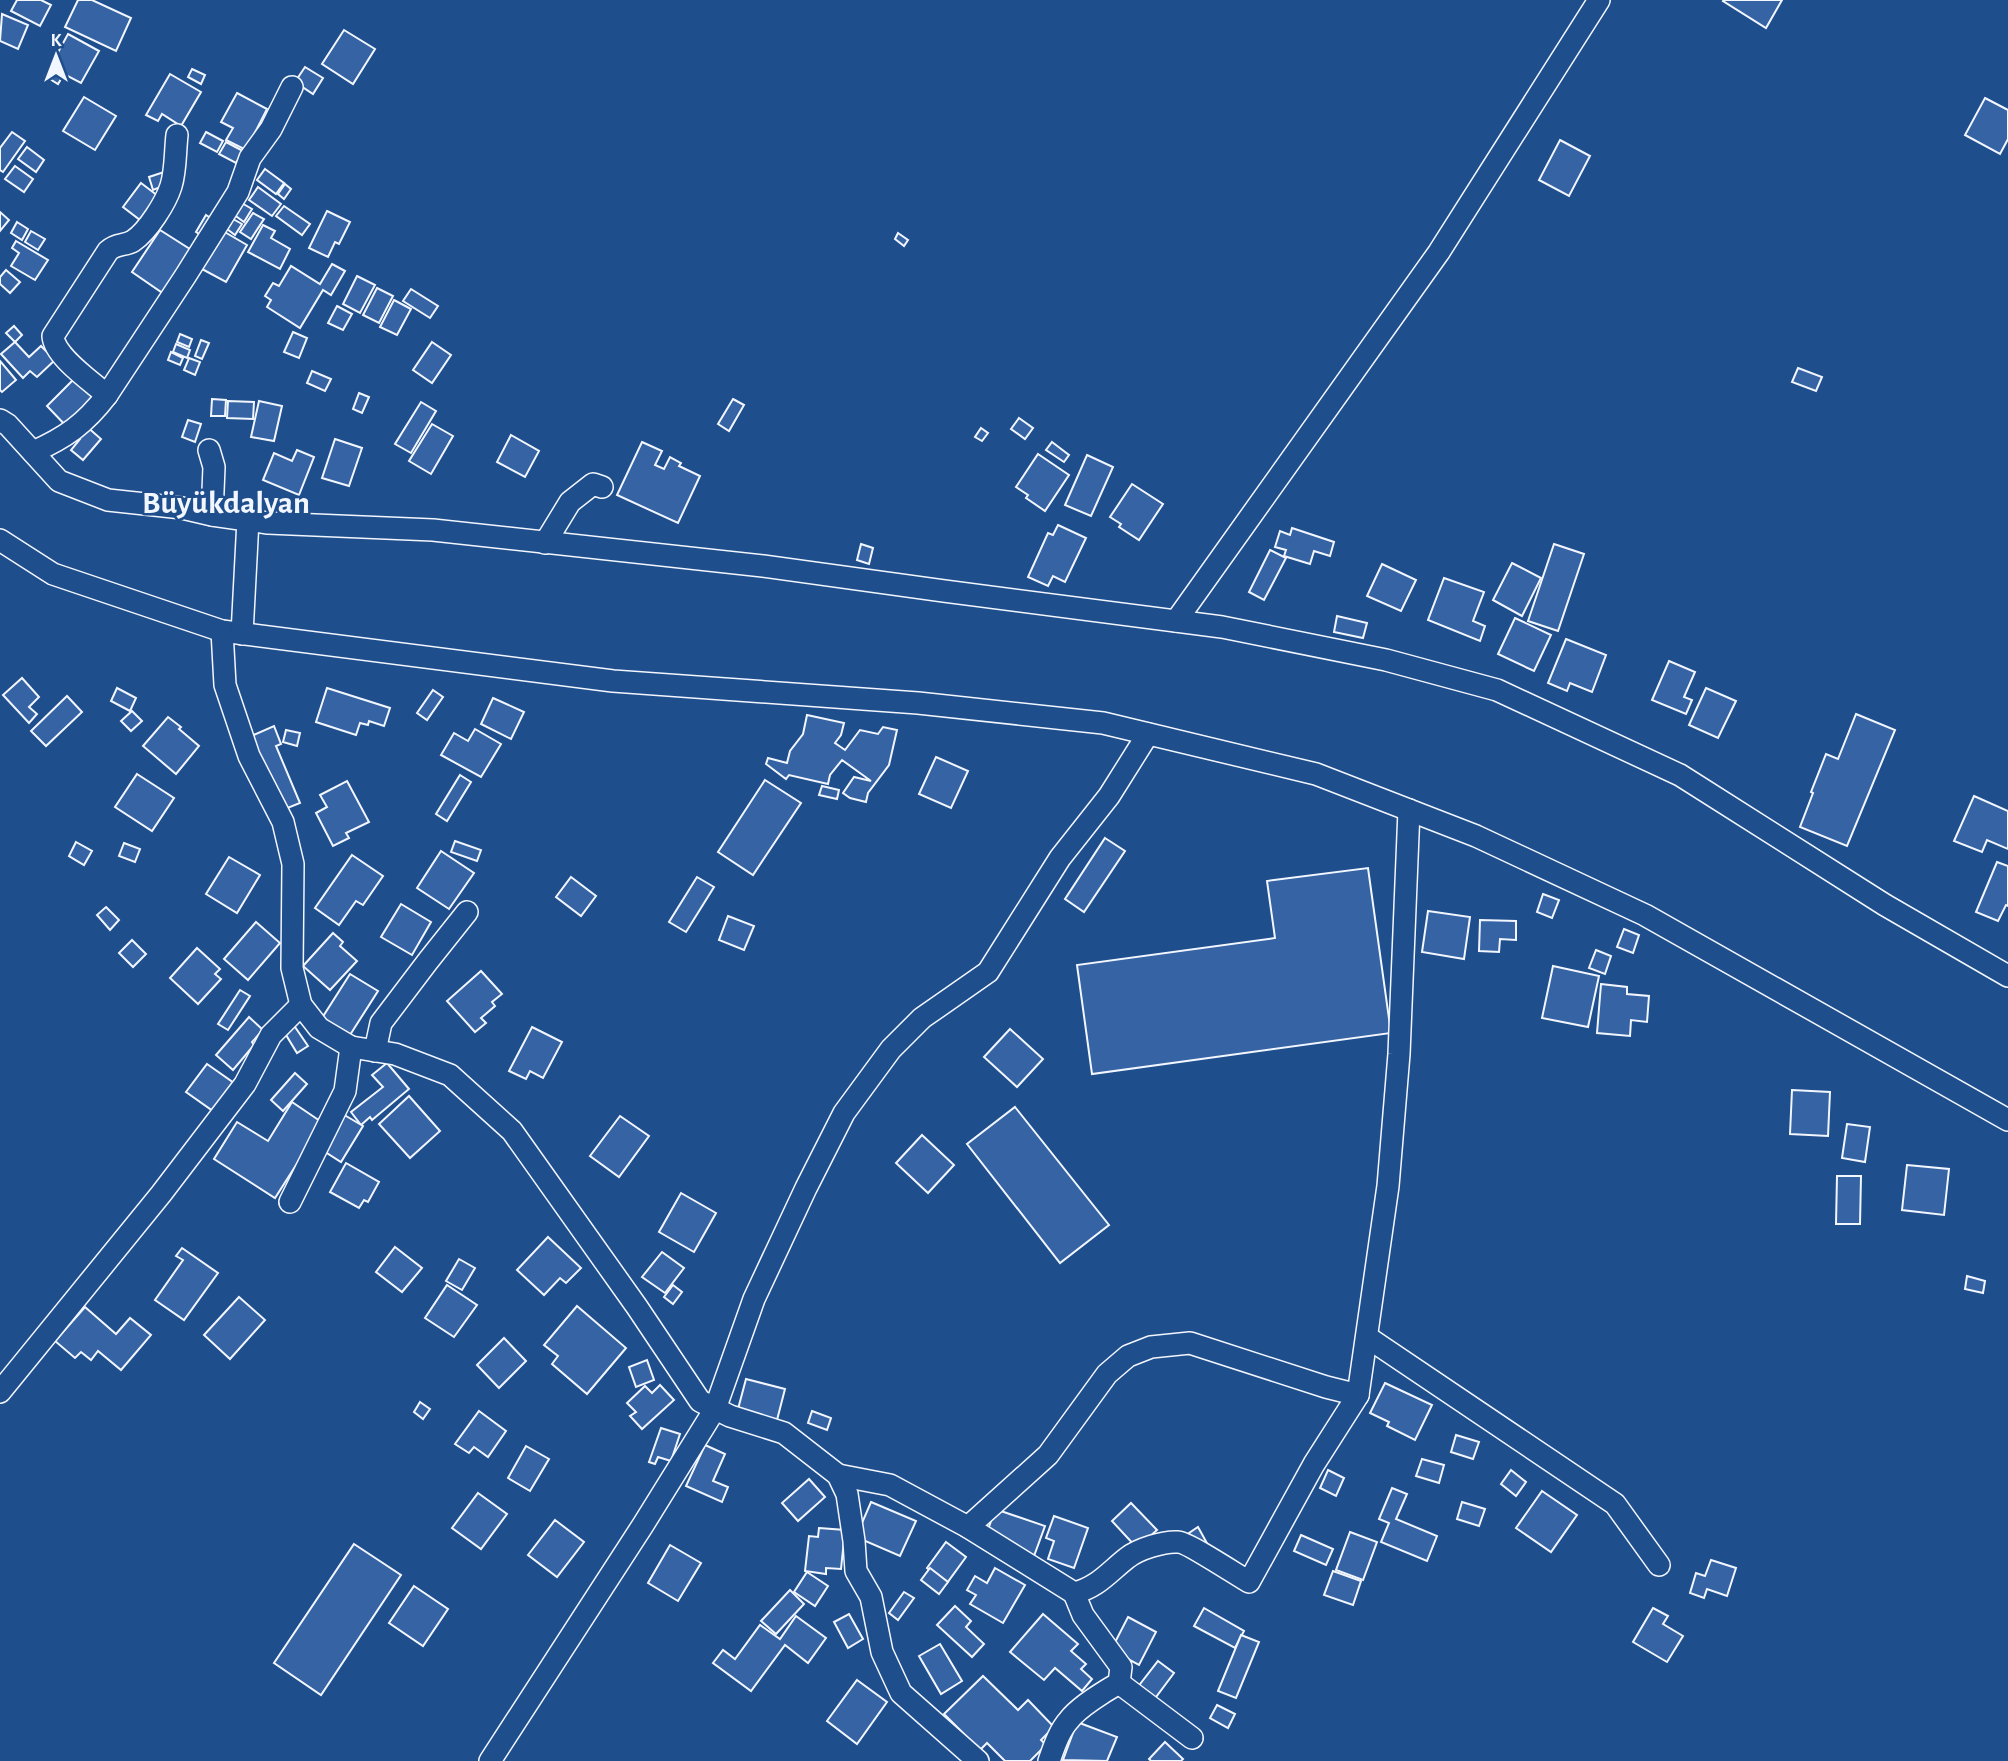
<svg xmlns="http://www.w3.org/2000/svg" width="2008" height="1761" font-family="'Alegreya Sans',sans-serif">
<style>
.building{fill:#3563a3;stroke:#f2f6ff;stroke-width:2}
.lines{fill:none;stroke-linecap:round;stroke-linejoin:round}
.minor-casing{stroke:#f2f6ff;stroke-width:24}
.minor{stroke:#1f4e8c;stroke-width:21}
.labels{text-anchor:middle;stroke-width:5;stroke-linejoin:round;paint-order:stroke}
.district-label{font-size:32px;font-weight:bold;fill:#f2f6ff;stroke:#1f4e8c}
</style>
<rect width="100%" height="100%" fill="#1f4e8c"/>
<g class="building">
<path d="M17 0H41L51 5 40 26 11 11Z"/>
<path d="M78 0H92L131 18 116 51 65 27Z"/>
<path d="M1724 0H1782L1766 28 1723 1Z"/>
<path d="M2 14 28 25 18 49 0 41Z"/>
<path d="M344 30 375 49 353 84 322 64Z"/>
<path d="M68 34 99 51 81 83 64 74 58 84 45 76Z"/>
<path d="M305 67 323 78 313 94 295 82Z"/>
<path d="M192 69 205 75 201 84 188 77Z"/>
<path d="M170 74 201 92 181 126 162 114 158 121 146 115Z"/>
<path d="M237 93 267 109 246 150 226 140 233 128 221 122Z"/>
<path d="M84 97 116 116 95 150 63 131Z"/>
<path d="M1985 98 2008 110V139L2000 154 1965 135Z"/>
<path d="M12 132 25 141 3 172 0 170V148Z"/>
<path d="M206 132 223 141 217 152 200 143Z"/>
<path d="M1560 140 1590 156 1569 196 1539 180Z"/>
<path d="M226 142 243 151 236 163 219 154Z"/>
<path d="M27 147 44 160 36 172 18 159Z"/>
<path d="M15 166 33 179 24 192 5 179Z"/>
<path d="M265 169 284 183 276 194 257 180Z"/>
<path d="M164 172 168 184 153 190 149 177Z"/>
<path d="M141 183 158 196 140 220 123 207Z"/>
<path d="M285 184 291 189 284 199 278 194Z"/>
<path d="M258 187 281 204 272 216 249 200Z"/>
<path d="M240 202 252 209 244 222 233 214Z"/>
<path d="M284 206 310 224 302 235 276 216Z"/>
<path d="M327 211 350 222 339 244 335 242 328 257 309 248Z"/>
<path d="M0 212 9 220 0 231Z"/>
<path d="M253 213 264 219 251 239 240 232Z"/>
<path d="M206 215 217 222 207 239 196 232Z"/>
<path d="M233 219 242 224 235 235 227 229Z"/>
<path d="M17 222 28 229 22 240 11 233Z"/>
<path d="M263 225 275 231 271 238 290 249 280 269 248 252Z"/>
<path d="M160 230 193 251 164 294 132 272Z"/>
<path d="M31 231 45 239 38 250 25 242Z"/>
<path d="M223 231 247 245 226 282 202 269Z"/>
<path d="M898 233 908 240 904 246 895 239Z"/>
<path d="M16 241 48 260 35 280 11 266 19 253 12 248Z"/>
<path d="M332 264 345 271 331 295 323 290 300 328 267 307 271 300 265 296 273 283 279 286 291 266 320 284Z"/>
<path d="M6 270 20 282 10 293 0 284V277Z"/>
<path d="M357 276 375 285 360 313 343 304Z"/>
<path d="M377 288 393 296 379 323 363 315Z"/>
<path d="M411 289 438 306 430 318 403 301Z"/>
<path d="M394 300 411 309 397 335 380 327Z"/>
<path d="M337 306 352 314 343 330 328 323Z"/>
<path d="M14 326 22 335 15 342 6 333Z"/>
<path d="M293 332 307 338 299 358 284 352Z"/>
<path d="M180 334 192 339 189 347 177 342Z"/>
<path d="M201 340 209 343 202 359 195 356Z"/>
<path d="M15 342 29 357 41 346 55 360 37 377 30 371 23 378 1 354Z"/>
<path d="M432 342 451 355 432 383 413 370Z"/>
<path d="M176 344 190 350 187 358 173 352Z"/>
<path d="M171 352 183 358 180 365 168 360Z"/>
<path d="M189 358 200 362 195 375 184 370Z"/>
<path d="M0 361 16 380 2 392 0 390Z"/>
<path d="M1798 368 1822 377 1816 391 1792 382Z"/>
<path d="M312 371 331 379 325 391 307 383Z"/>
<path d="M76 377 99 398 69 429 47 406Z"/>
<path d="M359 393 369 397 362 413 353 409Z"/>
<path d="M212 399 226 400 225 416H211Z"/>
<path d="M733 399 744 405 729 431 718 424Z"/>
<path d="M228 401 254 402 253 419 227 418Z"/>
<path d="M259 401 282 406 274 441 251 437Z"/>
<path d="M421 402 436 411 411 453 395 444Z"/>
<path d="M1019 418 1033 428 1025 439 1011 429Z"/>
<path d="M188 420 201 424 195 442 182 437Z"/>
<path d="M432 424 453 436 431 474 409 461Z"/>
<path d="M85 425 101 439 83 460 71 450 80 439 76 435Z"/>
<path d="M981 428 988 433 982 441 975 437Z"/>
<path d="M511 435 539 451 525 477 497 462Z"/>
<path d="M335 439 362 448 349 486 322 478Z"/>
<path d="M642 442 662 451 655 465 664 469 670 457 681 463 679 466 700 476 678 523 617 495Z"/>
<path d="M1052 442 1069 455 1064 462 1046 450Z"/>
<path d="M297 450 314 457 299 495 263 480 274 453 292 461Z"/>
<path d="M1038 454 1069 475 1045 511 1026 498 1028 495 1016 487Z"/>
<path d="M1087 455 1113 467 1091 516 1065 505Z"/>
<path d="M1132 484 1163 504 1139 540 1119 527 1121 524 1110 517Z"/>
<path d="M1058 525 1086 538 1065 582 1053 576 1048 586 1028 577 1048 533 1053 535Z"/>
<path d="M1292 528 1334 542 1330 556 1314 551 1310 564 1284 556 1286 550 1275 547 1280 531 1290 535Z"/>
<path d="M861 544 873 548 869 564 857 560Z"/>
<path d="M1554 544 1584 554 1558 631 1528 621Z"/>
<path d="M1270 550 1286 558 1264 600 1249 592Z"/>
<path d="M1512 563 1541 578 1522 616 1493 600Z"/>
<path d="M1382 564 1416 580 1401 611 1367 596Z"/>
<path d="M1444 578 1484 592 1473 621 1485 626 1480 641 1428 620Z"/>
<path d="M1337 616 1367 623 1363 638 1334 632Z"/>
<path d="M1515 618 1551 635 1534 671 1498 654Z"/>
<path d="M1566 639 1606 655 1592 692 1570 683 1567 691 1548 683Z"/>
<path d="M1669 661 1695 672 1684 697 1692 700 1686 714 1652 700Z"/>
<path d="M22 678 39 697 29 707 37 714 29 723 3 695Z"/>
<path d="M117 688 136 698 130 711 111 701Z"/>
<path d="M327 688 390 708 384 726 369 721 368 725 360 723 356 735 316 722Z"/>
<path d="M1706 688 1736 701 1718 738 1689 725Z"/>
<path d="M433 690 443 697 427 720 417 713Z"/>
<path d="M67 696 82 712 46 746 31 731Z"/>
<path d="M493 698 524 712 511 739 481 724Z"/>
<path d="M132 711 142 721 131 731 121 721Z"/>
<path d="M1856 714 1895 730 1847 846 1800 827 1813 793 1811 792 1826 754 1838 759Z"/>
<path d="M807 715 844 723 841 735 835 743 845 750 860 730 878 734 883 727 897 730 889 765 868 793 866 802 850 798 843 793 854 777 871 781 842 760 830 775 828 784 789 775 786 779 766 764 768 758 787 763 790 751 803 734Z"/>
<path d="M168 717 181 727 179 729 199 746 176 774 143 746Z"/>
<path d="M274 726 281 744 276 746 300 803 280 811 249 737Z"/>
<path d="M475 729 501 744 481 777 441 755 454 733 468 741Z"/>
<path d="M286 730 300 733 297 746 283 742Z"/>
<path d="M936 757 968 771 951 808 919 794Z"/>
<path d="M137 774 174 798 152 831 115 807Z"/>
<path d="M460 775 471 782 447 821 436 814Z"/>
<path d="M765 780 801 803 753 875 718 852Z"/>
<path d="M347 781 369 822 346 833 349 838 333 846 316 813 327 807 320 795Z"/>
<path d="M822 786 839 790 837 799 819 795Z"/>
<path d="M1974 796 2008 811V849L1987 840 1982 852 1954 841Z"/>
<path d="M1105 838 1125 851 1084 912 1065 899Z"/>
<path d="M455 841 481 850 477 861 451 852Z"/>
<path d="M76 842 92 851 84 865 69 856Z"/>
<path d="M124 843 140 849 135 862 119 856Z"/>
<path d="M441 851 474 873 449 909 417 888Z"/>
<path d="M352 855 383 876 363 905 356 901 339 925 315 908Z"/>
<path d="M229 857 260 875 237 913 206 894Z"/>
<path d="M1997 862 2008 866V906L2006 905 1998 921 1976 912Z"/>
<path d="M1368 868 1391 1033 1092 1074 1077 965 1275 938 1267 881Z"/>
<path d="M571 877 596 896 581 916 556 897Z"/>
<path d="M697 877 714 887 686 932 669 922Z"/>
<path d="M1543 894 1559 900 1552 918 1537 912Z"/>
<path d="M401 904 431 922 412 955 381 937Z"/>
<path d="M106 907 119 920 110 930 97 915Z"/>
<path d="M1428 911 1470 917 1464 959 1422 952Z"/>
<path d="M728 916 754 926 744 950 719 940Z"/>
<path d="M1480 920 1516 921V940L1500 939 1499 952 1479 951Z"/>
<path d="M256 922 280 943 248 980 224 959Z"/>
<path d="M1624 929 1639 935 1633 953 1617 947Z"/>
<path d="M333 933 343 942 340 946 357 961 330 990 303 966Z"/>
<path d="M132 940 146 954 133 967 119 953Z"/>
<path d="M197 948 220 969 215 974 221 979 198 1004 170 978Z"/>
<path d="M1596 950 1611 956 1605 974 1589 968Z"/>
<path d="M1553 966 1599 976 1588 1027 1542 1018Z"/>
<path d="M481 971 502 994 492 1002 495 1006 481 1018 486 1023 475 1032 447 1001Z"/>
<path d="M350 974 378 991 350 1035 322 1018Z"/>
<path d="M1601 984 1627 987V994L1649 996 1647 1022 1631 1020 1630 1036 1597 1033Z"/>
<path d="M240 990 250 996 228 1030 218 1024Z"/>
<path d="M249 1017 263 1030 252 1042 254 1045 233 1070 216 1055Z"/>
<path d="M293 1024 308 1046 297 1053 283 1030Z"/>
<path d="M532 1027 562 1042 543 1078 530 1071 526 1079 509 1071Z"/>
<path d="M1010 1029 1043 1059 1017 1087 984 1057Z"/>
<path d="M387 1063 409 1089 372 1120 370 1117 361 1125 351 1112 383 1087 372 1075Z"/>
<path d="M207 1064 234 1083 213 1111 186 1092Z"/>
<path d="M295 1073 307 1084 283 1111 271 1100Z"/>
<path d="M1792 1090 1830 1092 1828 1136 1790 1134Z"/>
<path d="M409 1096 440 1131 410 1158 379 1124Z"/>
<path d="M292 1102 323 1123 275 1198 214 1159 237 1122 268 1141Z"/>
<path d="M1015 1107 1109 1225 1060 1263 967 1144Z"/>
<path d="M341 1113 363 1126 341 1162 319 1148Z"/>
<path d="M620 1116 649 1136 619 1177 590 1156Z"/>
<path d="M1847 1124 1870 1127 1865 1162 1842 1158Z"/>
<path d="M922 1135 954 1165 928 1193 896 1163Z"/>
<path d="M346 1163 379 1182 368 1202 364 1200 359 1208 330 1192Z"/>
<path d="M1907 1165 1949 1169 1944 1215 1902 1210Z"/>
<path d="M1837 1176H1861L1860 1224H1836Z"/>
<path d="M681 1193 716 1213 694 1252 659 1232Z"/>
<path d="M548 1237 581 1268 566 1283 560 1278 544 1295 517 1270Z"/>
<path d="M395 1247 422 1268 402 1292 376 1272Z"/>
<path d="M182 1248 218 1273 184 1320 155 1300 183 1260 176 1256Z"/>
<path d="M662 1252 684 1268 665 1293 642 1277Z"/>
<path d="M459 1259 475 1268 462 1290 446 1281Z"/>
<path d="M1967 1276 1985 1281 1983 1293 1965 1289Z"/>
<path d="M447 1285 477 1305 454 1337 425 1318Z"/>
<path d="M673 1285 682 1292 673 1304 664 1297Z"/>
<path d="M239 1297 265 1320 230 1359 204 1335Z"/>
<path d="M577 1306 626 1348 587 1394 552 1364 558 1356 544 1345Z"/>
<path d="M85 1307 116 1334 130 1318 151 1335 121 1370 98 1351 91 1360 81 1352 75 1358 55 1341Z"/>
<path d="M504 1338 526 1361 499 1388 477 1365Z"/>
<path d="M647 1360 654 1380 636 1387 629 1367Z"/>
<path d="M746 1379 785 1389 777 1420 738 1409Z"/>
<path d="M1385 1383 1432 1405 1415 1440 1387 1426 1389 1422 1370 1413Z"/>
<path d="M660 1385 674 1400 642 1429 630 1416 636 1412 627 1403 645 1386 652 1393Z"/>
<path d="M420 1402 430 1409 423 1419 414 1412Z"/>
<path d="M479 1411 506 1431 488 1457 474 1447 469 1453 455 1444Z"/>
<path d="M812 1411 831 1418 827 1430 808 1423Z"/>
<path d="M661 1428 680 1434 671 1461 658 1457 655 1464 649 1462Z"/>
<path d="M1456 1435 1479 1442 1473 1459 1451 1452Z"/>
<path d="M705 1445 725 1454 713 1481 728 1487 722 1502 686 1486Z"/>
<path d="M526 1446 549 1459 530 1491 508 1478Z"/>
<path d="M1422 1459 1444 1465 1439 1483 1416 1476Z"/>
<path d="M1328 1470 1344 1478 1336 1496 1320 1488Z"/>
<path d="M1511 1470 1526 1482 1516 1496 1501 1484Z"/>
<path d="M809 1479 825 1497 798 1521 782 1503Z"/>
<path d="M1392 1488 1407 1494 1396 1519 1437 1536 1427 1561 1381 1542 1389 1523 1379 1519Z"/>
<path d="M1542 1491 1577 1515 1551 1552 1516 1528Z"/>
<path d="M478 1493 507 1514 481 1549 452 1528Z"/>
<path d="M871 1502 916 1521 900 1556 856 1537Z"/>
<path d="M1462 1502 1485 1509 1479 1526 1457 1519Z"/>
<path d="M1131 1503 1157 1530 1137 1548 1112 1521Z"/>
<path d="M995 1509 1045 1526 1034 1556 985 1539Z"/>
<path d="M1054 1516 1088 1528 1074 1568 1048 1559 1054 1541 1046 1538Z"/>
<path d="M555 1520 584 1542 557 1577 528 1555Z"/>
<path d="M1198 1527 1208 1545 1199 1550 1189 1533Z"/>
<path d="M819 1528 845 1530 841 1569 826 1568V1574L805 1571 809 1536 818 1537Z"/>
<path d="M1350 1532 1377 1542 1363 1580 1336 1570Z"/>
<path d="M1301 1535 1333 1549 1326 1565 1294 1551Z"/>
<path d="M946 1542 966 1557 947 1583 927 1568Z"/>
<path d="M354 1544 401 1575 321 1695 274 1663Z"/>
<path d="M670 1545 701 1563 678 1601 648 1583Z"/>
<path d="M1711 1560 1736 1568 1727 1596 1707 1589 1704 1598 1690 1593 1696 1573 1705 1576Z"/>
<path d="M930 1568 948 1582 939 1594 921 1580Z"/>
<path d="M995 1568 1025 1585 1003 1623 970 1604 976 1595 967 1590 975 1576 987 1583Z"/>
<path d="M1333 1571 1361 1581 1353 1605 1324 1595Z"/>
<path d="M807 1572 828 1586 815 1606 794 1592Z"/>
<path d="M414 1586 448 1609 423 1646 389 1623Z"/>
<path d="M790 1590 804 1604 776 1634 761 1621Z"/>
<path d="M904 1592 914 1598 898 1620 889 1613Z"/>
<path d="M955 1606 971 1621 966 1627 984 1644 972 1657 937 1625Z"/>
<path d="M1204 1608 1244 1631 1235 1648 1194 1626Z"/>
<path d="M1653 1608 1668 1616 1663 1624 1683 1636 1667 1662 1633 1642Z"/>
<path d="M849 1614 863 1639 848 1648 834 1622Z"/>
<path d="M1043 1614 1078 1644 1071 1651 1086 1664 1081 1669 1092 1679 1082 1691 1055 1668 1044 1680 1010 1652Z"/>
<path d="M796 1616 826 1638 808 1663 785 1645 751 1691 713 1663 723 1650 735 1659 760 1625 780 1639Z"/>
<path d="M1128 1617 1156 1632 1139 1665 1111 1650Z"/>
<path d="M1241 1635 1259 1642 1236 1698 1218 1691Z"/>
<path d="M940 1644 962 1681 941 1694 919 1656Z"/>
<path d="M1158 1661 1174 1673 1153 1701 1137 1688Z"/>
<path d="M983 1676 1018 1710 1028 1700 1054 1727 1041 1740 1046 1745 1030 1761H1005L987 1743 980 1750 944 1714Z"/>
<path d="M857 1680 887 1702 857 1744 827 1721Z"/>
<path d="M1217 1705 1235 1714 1228 1728 1210 1718Z"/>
<path d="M1077 1722 1117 1737 1107 1761 1063 1760Z"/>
<path d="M1165 1742 1183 1759 1181 1761H1151L1149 1759Z"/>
</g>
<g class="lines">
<g class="minor-casing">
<g id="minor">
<path d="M107 395C91 381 54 356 53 336L108 251C116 243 125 246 133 241 148 231 166 202 171 186 176 170 175 152 177 135"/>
<path d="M0 420 8 425 59 481 108 500 182 508 212 515 268 523 433 530 763 566 944 591 1222 627 1386 660 1497 690 1680 775 1885 905 2008 976"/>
<path d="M209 450 214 467 212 515"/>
<path d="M33 452C65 438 85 424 107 395L186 275 238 192 250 158 271 129 292 87"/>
<path d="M0 540 53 574 222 631 613 681 918 703 1103 723 1316 774 1476 836 1645 915 2008 1120"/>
<path d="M545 543 570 502 593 484 602 487"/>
<path d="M1176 621 1439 252 1599 0"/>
<path d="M222 631 225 685 249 756 283 822 293 864 292 968 301 1005 319 1028 351 1047 395 1054 450 1075 512 1131 637 1307 700 1401 730 1416 784 1433 838 1475 847 1494 854 1541 856 1571 871 1597 882 1652 901 1693 978 1761"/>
<path d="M242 634 248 520"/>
<path d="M375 1051 381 1023 428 961 467 912"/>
<path d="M290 1202 345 1091 351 1047"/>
<path d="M1367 1337 1615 1504 1659 1565"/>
<path d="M0 1392 161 1194 245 1084 271 1035 301 1005"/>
<path d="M838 1475 890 1485 968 1527 1074 1593C1097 1588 1109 1572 1127 1558 1138 1549 1164 1541 1178 1542 1187 1542 1237 1575 1249 1582L1314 1464 1358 1395 1388 1186 1399 1054 1409 810"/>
<path d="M968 1527 1048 1455 1107 1374 1128 1356 1151 1347 1190 1343 1326 1387 1358 1395"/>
<path d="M1119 1683 1192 1738"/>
<path d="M490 1761 643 1525 715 1409 754 1299 806 1188 844 1113 891 1049 922 1018 988 972 1060 858 1109 796 1148 734"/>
<path d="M1049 1761C1054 1747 1059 1731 1069 1720 1078 1708 1105 1691 1119 1683L1121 1667 1083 1615 1074 1593"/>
</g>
</g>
<use href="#minor" class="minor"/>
</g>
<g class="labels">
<g class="district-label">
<text x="226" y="513">Büyükdalyan</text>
</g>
</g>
<g transform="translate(56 56)" stroke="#1f4e8c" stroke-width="5" paint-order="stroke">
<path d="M0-5L12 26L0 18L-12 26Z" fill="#f2f6ff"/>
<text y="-10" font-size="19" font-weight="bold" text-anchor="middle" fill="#f2f6ff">K</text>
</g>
</svg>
